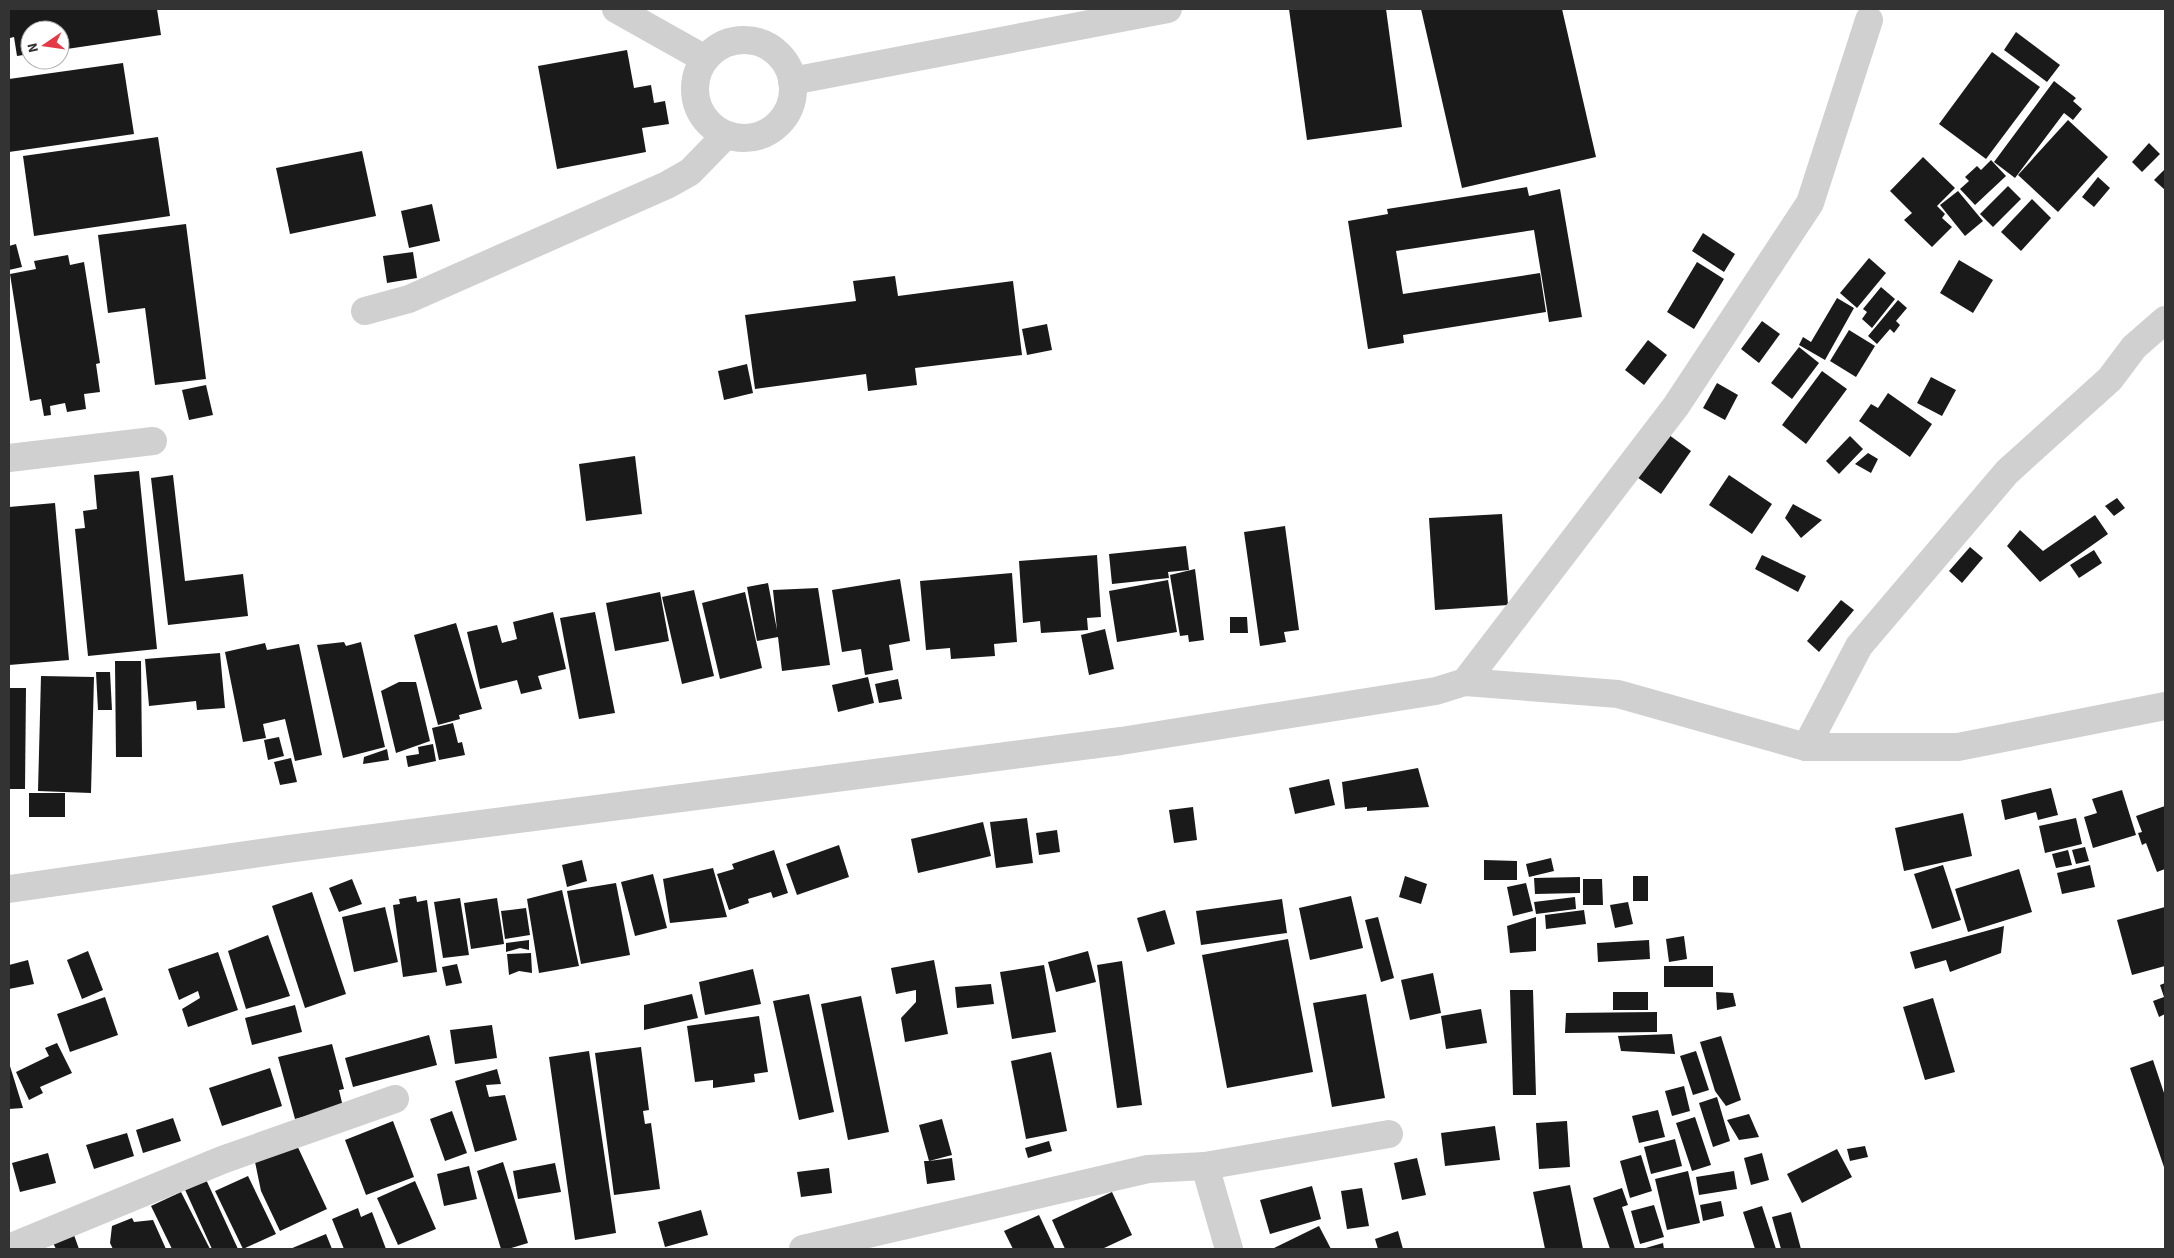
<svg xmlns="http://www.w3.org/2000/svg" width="2174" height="1258" font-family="'Source Sans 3',sans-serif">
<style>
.building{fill:#1a1a1a}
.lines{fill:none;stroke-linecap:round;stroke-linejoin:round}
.minor{stroke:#d0d0d0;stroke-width:28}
</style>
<rect width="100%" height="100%" fill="#fff"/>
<g class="building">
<path d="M9 9H157L161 35 60 50V30H30V54L17 56 14 37 10 38Z"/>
<path d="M1289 9H1386L1402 127 1307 140Z"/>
<path d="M1421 9H1562L1596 157 1462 188Z"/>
<path d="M2016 32 2060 65 2047 82 2004 50Z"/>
<path d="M627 50 634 88 651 85 654 103 665 101 669 124 642 128 646 152 557 169 538 66Z"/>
<path d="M1992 52 2040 87 1986 159 1939 124Z"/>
<path d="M123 63 134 134 9 152V79Z"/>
<path d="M2054 81 2076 98 2073 101 2082 109 2073 120 2064 113 2015 178 1994 162Z"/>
<path d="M2068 120 2108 157 2058 212 2018 175Z"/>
<path d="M158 137 170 216 34 236 23 156Z"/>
<path d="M2149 143 2160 154 2142 172 2132 162Z"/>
<path d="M362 151 376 216 290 234 276 168Z"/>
<path d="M1923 157 1955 188 1937 206 1945 214 1942 218 1952 227 1932 247 1904 220 1912 213 1890 191Z"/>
<path d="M1991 160 2006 176 1975 205 1960 189 1969 181 1965 177 1977 166 1981 170Z"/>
<path d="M2165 169V190L2154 180Z"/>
<path d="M2098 177 2110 188 2094 207 2082 197Z"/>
<path d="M2008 186 2021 199 1993 227 1980 214Z"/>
<path d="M1527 187 1529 196 1560 189 1582 317 1549 322 1534 230 1396 251 1403 294 1540 273 1546 312 1403 335 1404 343 1368 349 1348 221 1388 214 1387 209Z"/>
<path d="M1958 191 1983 221 1965 236 1940 205Z"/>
<path d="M2032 199 2051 218 2021 251 2001 232Z"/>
<path d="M432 204 440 241 409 248 401 211Z"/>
<path d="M186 224 206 379 155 385 145 308 108 313 98 235Z"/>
<path d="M1703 233 1735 254 1724 272 1692 251Z"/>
<path d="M16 244 22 267 9 270V246Z"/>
<path d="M413 252 417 278 387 283 383 256Z"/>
<path d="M68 255 70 265 84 262 100 363 96 364 100 392 84 394 86 409 67 412 65 403 50 406 51 415 44 416 41 399 30 401 10 274 36 269 34 261Z"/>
<path d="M1869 258 1886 273 1857 308 1840 293Z"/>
<path d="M1959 260 1993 280 1973 313 1940 293Z"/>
<path d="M1697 262 1724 279 1694 329 1667 312Z"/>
<path d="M895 276 898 296 1013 281 1022 355 915 368 917 385 868 391 866 374 755 389 745 315 856 301 853 281Z"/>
<path d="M1881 287 1895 299 1872 328 1862 319 1867 312 1863 309Z"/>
<path d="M1837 298 1854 308 1825 360 1799 345 1803 337 1811 342Z"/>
<path d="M1898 300 1907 308 1896 321 1900 325 1894 333 1890 329 1877 344 1868 336Z"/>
<path d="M1762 321 1780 334 1759 363 1741 349Z"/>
<path d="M1047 324 1052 350 1027 355 1022 329Z"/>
<path d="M1849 330 1875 346 1856 377 1830 361Z"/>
<path d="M1648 340 1667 355 1644 385 1625 370Z"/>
<path d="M1799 347 1819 363 1792 399 1771 383Z"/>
<path d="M747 364 753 393 724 400 718 371Z"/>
<path d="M1822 371 1847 389 1806 444 1782 425Z"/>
<path d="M1931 377 1956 390 1942 416 1917 403Z"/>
<path d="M1717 383 1738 395 1725 420 1703 408Z"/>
<path d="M206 385 213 415 189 420 182 390Z"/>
<path d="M1888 393 1932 424 1910 457 1859 421 1871 404 1878 408Z"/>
<path d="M1665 432 1691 451 1661 494 1634 475Z"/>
<path d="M1850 436 1863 449 1839 474 1826 461Z"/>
<path d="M1868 453 1878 459 1871 473 1855 464Z"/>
<path d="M635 456 642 514 586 521 579 464Z"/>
<path d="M139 471 157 649 88 656 75 529 85 528 83 511 97 509 94 475Z"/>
<path d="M173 475 185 581 243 574 248 616 168 625 151 478Z"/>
<path d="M1729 475 1772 504 1752 534 1709 505Z"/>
<path d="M2117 498 2125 508 2114 516 2105 506Z"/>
<path d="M55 503 69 660 9 665V507Z"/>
<path d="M1793 504 1822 520 1801 538 1785 518Z"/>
<path d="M1502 514 1508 605 1435 610 1429 518Z"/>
<path d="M2095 515 2108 534 2040 582 2007 546 2020 530 2043 551Z"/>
<path d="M1285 526 1299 630 1284 632 1286 642 1260 646 1244 532Z"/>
<path d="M1186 546 1189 570 1168 572 1169 578 1112 584 1109 554Z"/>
<path d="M1970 547 1983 558 1962 583 1949 571Z"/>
<path d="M2094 550 2102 563 2079 578 2070 565Z"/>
<path d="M1097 555 1101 617 1087 618 1088 630 1041 633 1040 621 1023 623 1019 561Z"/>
<path d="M1762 555 1806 576 1798 592 1755 569Z"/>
<path d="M1195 569 1204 640 1189 642 1188 635 1180 636 1170 575Z"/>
<path d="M1012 573 1017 642 994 644 995 656 951 659 950 648 926 650 920 581Z"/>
<path d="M900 579 910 641 889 645 893 670 865 675 861 649 842 652 832 590Z"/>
<path d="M1168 580 1177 632 1117 642 1109 591Z"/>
<path d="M768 583 777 630 773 590 818 588 830 665 782 671 778 637 757 641 747 587Z"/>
<path d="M694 590 714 676 682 684 662 597Z"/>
<path d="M660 592 669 641 615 651 606 603Z"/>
<path d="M745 592 762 668 720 679 702 603Z"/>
<path d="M1841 600 1854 610 1819 652 1807 641Z"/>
<path d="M553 612 566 669 538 676 542 689 521 694 517 680 480 689 467 632 497 625 502 643 517 639 513 622Z"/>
<path d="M595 612 615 713 579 719 560 618Z"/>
<path d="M1230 617H1247L1248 633H1230Z"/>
<path d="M456 623 482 709 459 715 460 719 438 725 414 635Z"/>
<path d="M1105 629 1114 669 1089 675 1081 635Z"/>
<path d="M344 642 346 646 361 642 385 747 343 758 317 645Z"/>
<path d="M265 643 267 650 299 644 322 755 295 761 285 719 263 724 266 738 243 742 225 652Z"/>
<path d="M220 653 225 708 197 710 196 701 149 706 145 659Z"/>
<path d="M115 661H141L142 757H116Z"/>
<path d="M96 672H110L112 710H98Z"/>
<path d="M41 676 94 677 91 793 38 791Z"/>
<path d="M868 677 874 703 838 712 832 685Z"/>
<path d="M898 679 902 699 879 703 875 684Z"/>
<path d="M399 682H416L430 741 396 753 381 691Z"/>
<path d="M9 688H26L25 789H9Z"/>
<path d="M453 723 458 743 462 742 465 755 439 760 432 728Z"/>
<path d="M279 737 284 756 268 760 264 740Z"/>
<path d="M433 744 436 761 408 767 406 756 419 754 418 747Z"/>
<path d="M387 749 389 760 363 764 364 757Z"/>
<path d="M291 758 297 782 280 785 274 762Z"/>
<path d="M1418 768 1429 807 1367 811V807L1345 809 1342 782Z"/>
<path d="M1329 779 1335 805 1295 814 1289 788Z"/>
<path d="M2051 788 2058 815 2038 820 2036 812 2005 820 2001 800Z"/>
<path d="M2122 790 2136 835 2093 848 2084 817 2097 813 2092 799Z"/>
<rect x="29" y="793" width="36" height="24"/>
<path d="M2165 806V869L2157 872 2146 843 2142 845 2138 833 2142 832 2136 816Z"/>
<path d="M1193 807 1197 840 1174 843 1169 810Z"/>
<path d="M1963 813 1972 856 1904 871 1895 828Z"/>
<path d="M1027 818 1033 863 996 868 990 822Z"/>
<path d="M2076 818 2082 844 2045 853 2039 826Z"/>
<path d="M983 822 991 856 918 873 911 839Z"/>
<path d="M1057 830 1060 852 1039 855 1036 833Z"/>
<path d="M839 845 849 877 797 895 786 864Z"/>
<path d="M2085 847 2089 861 2076 864 2072 850Z"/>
<path d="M774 850 788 893 773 898 771 892 748 899 749 903 729 910 717 874 734 869 732 864Z"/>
<path d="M2068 850 2072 865 2056 868 2052 854Z"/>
<path d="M1551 858 1554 871 1529 877 1526 864Z"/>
<path d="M582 860 587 881 567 887 562 865Z"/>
<path d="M1484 860 1517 861V880H1484Z"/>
<path d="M1943 865 1961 920 1932 929 1914 874Z"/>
<path d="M2090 865 2095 887 2062 894 2057 873Z"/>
<path d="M713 868 727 917 670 923 663 879Z"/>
<path d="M2019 869 2032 912 1968 932 1955 889Z"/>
<path d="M653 874 667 928 635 936 621 882Z"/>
<path d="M1405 876 1427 884 1421 904 1399 897Z"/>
<rect x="1633" y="876" width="15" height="25"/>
<path d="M1580 877V893L1535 894 1534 878Z"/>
<path d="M352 879 362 904 339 912 329 888Z"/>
<path d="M1583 879H1602L1603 905H1583Z"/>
<path d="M616 883 630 955 581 964 567 891Z"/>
<path d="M1526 883 1533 911 1513 916 1507 887Z"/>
<path d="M562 890 579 966 539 973 527 899Z"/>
<path d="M312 892 346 994 305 1008 272 906Z"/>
<path d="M416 896 417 902 427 900 437 972 403 977 393 905 400 904 399 899Z"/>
<path d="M1351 896 1363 948 1310 960 1299 908Z"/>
<path d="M1575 897 1576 909 1536 914 1534 902Z"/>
<path d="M460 898 469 955 443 958 434 902Z"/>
<path d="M497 898 504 944 471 949 464 903Z"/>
<path d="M1282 899 1287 933 1201 945 1196 911Z"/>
<path d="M1628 902 1633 924 1615 928 1610 905Z"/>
<path d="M385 907 398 962 354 972 342 917Z"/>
<path d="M2165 907V966L2132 975 2117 920Z"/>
<path d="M526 908 530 935 505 939 501 911Z"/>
<path d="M1165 910 1175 944 1147 952 1137 918Z"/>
<path d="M1584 910 1586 924 1546 929 1545 915Z"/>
<path d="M1378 917 1394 978 1381 982 1365 920Z"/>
<path d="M1536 917V951L1510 953 1507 926Z"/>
<path d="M2004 926 2001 953 1950 972 1946 960 1915 969 1910 952Z"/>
<path d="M268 935 290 996 246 1009 228 951Z"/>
<path d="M1684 936 1687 959 1669 962 1666 939Z"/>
<path d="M1288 939 1313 1072 1227 1088 1202 955Z"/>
<path d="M529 940V950L520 948 506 952V943Z"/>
<path d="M1649 940 1650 959 1598 962 1597 943Z"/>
<path d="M88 951 103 990 82 999 67 960Z"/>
<path d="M1088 951 1096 982 1056 992 1048 962Z"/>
<path d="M218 952 238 1010 188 1027 182 1009 200 998 198 991 179 1000 168 969Z"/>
<path d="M531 953 532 973 519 971 509 975 507 954Z"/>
<path d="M28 960 34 984 9 989V965Z"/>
<path d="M934 960 948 1034 905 1042 901 1018 916 1002V990L896 994 891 968Z"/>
<path d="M1122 961 1142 1105 1117 1108 1097 965Z"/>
<path d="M457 964 462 983 446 986 442 967Z"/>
<path d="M1044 965 1056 1032 1012 1039 1000 972Z"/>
<rect x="1664" y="966" width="49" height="21"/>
<path d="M753 969 761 1004 705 1015 699 982Z"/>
<path d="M1433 973 1441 1013 1410 1020 1401 980Z"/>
<path d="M2165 983V1014L2159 1017 2153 1001 2164 997 2160 985Z"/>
<path d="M991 984 994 1004 957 1008 955 987Z"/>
<path d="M1510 990H1533L1536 1095H1513Z"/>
<rect x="1613" y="992" width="35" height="18"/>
<path d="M1716 992 1733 993 1736 1006 1717 1010Z"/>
<path d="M692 994 698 1018 644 1030V1005Z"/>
<path d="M809 994 834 1112 799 1120 773 1001Z"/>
<path d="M1366 994 1385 1098 1332 1107 1313 1003Z"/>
<path d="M861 996 889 1132 848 1140 821 1004Z"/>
<path d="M105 997 118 1035 70 1052 57 1014Z"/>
<path d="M1933 998 1955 1072 1925 1080 1903 1007Z"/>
<path d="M295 1005 302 1032 252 1045 245 1018Z"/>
<path d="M1481 1009 1487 1043 1446 1049 1441 1016Z"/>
<path d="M1657 1012V1032L1565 1033 1566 1013Z"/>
<path d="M759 1016 768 1072 754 1074 755 1082 713 1088V1080L695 1082 687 1026Z"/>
<path d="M492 1025 497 1058 455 1064 450 1030Z"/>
<path d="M1672 1034 1675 1054 1621 1051 1618 1036Z"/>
<path d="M429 1035 437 1065 353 1087 345 1058Z"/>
<path d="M1721 1036 1741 1100 1726 1106 1715 1091 1700 1042Z"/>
<path d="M57 1043 72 1073 40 1087 43 1093 29 1100 16 1072 49 1056 45 1048Z"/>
<path d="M332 1044 344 1089 339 1090 343 1107 295 1119 278 1057Z"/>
<path d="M641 1047 649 1110 643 1111 645 1124 651 1123 660 1189 614 1195 595 1053Z"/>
<path d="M589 1051 616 1233 575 1240 549 1057Z"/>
<path d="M1696 1051 1709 1090 1693 1095 1680 1056Z"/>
<path d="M1051 1052 1067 1131 1026 1139 1011 1061Z"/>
<path d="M2153 1060 2165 1096V1170L2130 1068Z"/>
<path d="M9 1063 23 1108 9 1109Z"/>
<path d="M270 1068 282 1106 222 1126 209 1088Z"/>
<path d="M497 1069 501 1084 486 1085 489 1097 505 1095 517 1140 475 1152 455 1081Z"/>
<path d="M1684 1086 1690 1111 1672 1116 1665 1091Z"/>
<path d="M1717 1097 1730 1141 1713 1147 1699 1103Z"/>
<path d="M1658 1110 1665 1137 1639 1143 1632 1116Z"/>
<path d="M452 1111 467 1153 445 1161 430 1119Z"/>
<path d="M1749 1114 1759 1137 1739 1140 1727 1120Z"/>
<path d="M1695 1117 1711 1165 1692 1171 1676 1123Z"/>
<path d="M173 1118 181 1141 143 1153 136 1130Z"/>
<path d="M942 1119 952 1155 929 1161 952 1158 955 1180 927 1184 924 1161H929L919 1125Z"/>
<path d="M393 1121 414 1177 366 1195 345 1140Z"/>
<path d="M1567 1121 1570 1167 1539 1169 1536 1123Z"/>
<path d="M1495 1126 1500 1160 1445 1166 1441 1133Z"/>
<path d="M127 1133 134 1156 94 1169 86 1145Z"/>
<path d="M294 1139 327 1209 280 1231 261 1191 254 1157Z"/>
<path d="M1675 1139 1682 1166 1651 1174 1644 1147Z"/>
<path d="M1049 1141 1052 1151 1028 1158 1025 1148Z"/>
<path d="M1865 1146 1868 1157 1850 1161 1847 1149Z"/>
<path d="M1837 1149 1852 1177 1802 1203 1787 1174Z"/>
<path d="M48 1153 56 1183 20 1192 12 1163Z"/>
<path d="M1762 1153 1769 1180 1751 1185 1744 1158Z"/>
<path d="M1641 1155 1652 1191 1630 1198 1620 1161Z"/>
<path d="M1417 1158 1426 1195 1402 1200 1394 1163Z"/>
<path d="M503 1162 528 1243 508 1249H501L477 1171Z"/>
<path d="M555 1163 561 1192 518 1199 513 1171Z"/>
<path d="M469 1166 477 1199 444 1206 437 1174Z"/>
<path d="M829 1168 832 1193 801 1197 797 1172Z"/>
<path d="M1688 1171 1700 1223 1667 1230 1655 1179Z"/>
<path d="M1734 1171 1737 1189 1699 1195 1696 1177Z"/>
<path d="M203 1173 238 1249H212L182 1183Z"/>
<path d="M248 1176 276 1234 243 1249 215 1191Z"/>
<path d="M415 1181 436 1229 398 1245 377 1198Z"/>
<path d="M1570 1185 1583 1249H1545L1533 1192Z"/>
<path d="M1312 1186 1321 1219 1270 1234 1260 1200Z"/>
<path d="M1362 1188 1369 1226 1347 1229 1341 1191Z"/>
<path d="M1622 1188 1628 1205 1622 1207 1635 1249H1610L1593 1198Z"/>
<path d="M181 1192 210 1249H172L151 1206Z"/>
<path d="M1112 1192 1132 1235 1102 1249H1065L1052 1220Z"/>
<path d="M1721 1201 1724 1216 1703 1221 1700 1205Z"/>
<path d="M1654 1205 1664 1237 1640 1244 1631 1211Z"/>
<path d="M1762 1206 1776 1249H1755L1743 1212Z"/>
<path d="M358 1208 361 1217 372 1212 386 1249H344L332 1219Z"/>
<path d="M701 1210 708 1235 665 1247 658 1222Z"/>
<path d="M1791 1212 1801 1249H1781L1772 1217Z"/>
<path d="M1039 1215 1055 1249H1013L1004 1231Z"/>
<path d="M132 1218 134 1222 153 1220 166 1249H113L110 1243 112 1226Z"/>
<path d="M1319 1226 1331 1249H1272Z"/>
<path d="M1398 1231 1403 1249H1378L1375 1239Z"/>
<path d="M326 1234 332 1249H290Z"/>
<path d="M74 1235 79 1249H56L53 1243Z"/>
<path d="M1663 1243 1664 1249H1642Z"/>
</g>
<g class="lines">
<g class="minor">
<path d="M616 9 705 59"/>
<circle cx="744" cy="89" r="49"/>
<path d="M792 81 1168 9"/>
<path d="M365 311 409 299 667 185 690 172 726 135"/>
<path d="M9 458 153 441"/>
<path d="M1465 682 1676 406 1810 203 1869 20"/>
<path d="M1806 747 1859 646 2007 472 2110 379 2134 347 2165 320"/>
<path d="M9 889 288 849 1121 741 1436 691 1465 682 1618 694 1806 747H1958L2165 706"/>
<path d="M1205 1166 1389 1134"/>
<path d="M9 1248 222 1160 395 1099"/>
<path d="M803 1249 1148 1169 1205 1166 1229 1249"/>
</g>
</g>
<rect width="2174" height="1258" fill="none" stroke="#333333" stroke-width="20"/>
<g transform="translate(45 45) rotate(257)"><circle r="24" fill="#ffffff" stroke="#adadad"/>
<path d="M0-4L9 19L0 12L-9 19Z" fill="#e63946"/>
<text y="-8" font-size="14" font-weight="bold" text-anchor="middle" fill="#333333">N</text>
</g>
</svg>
